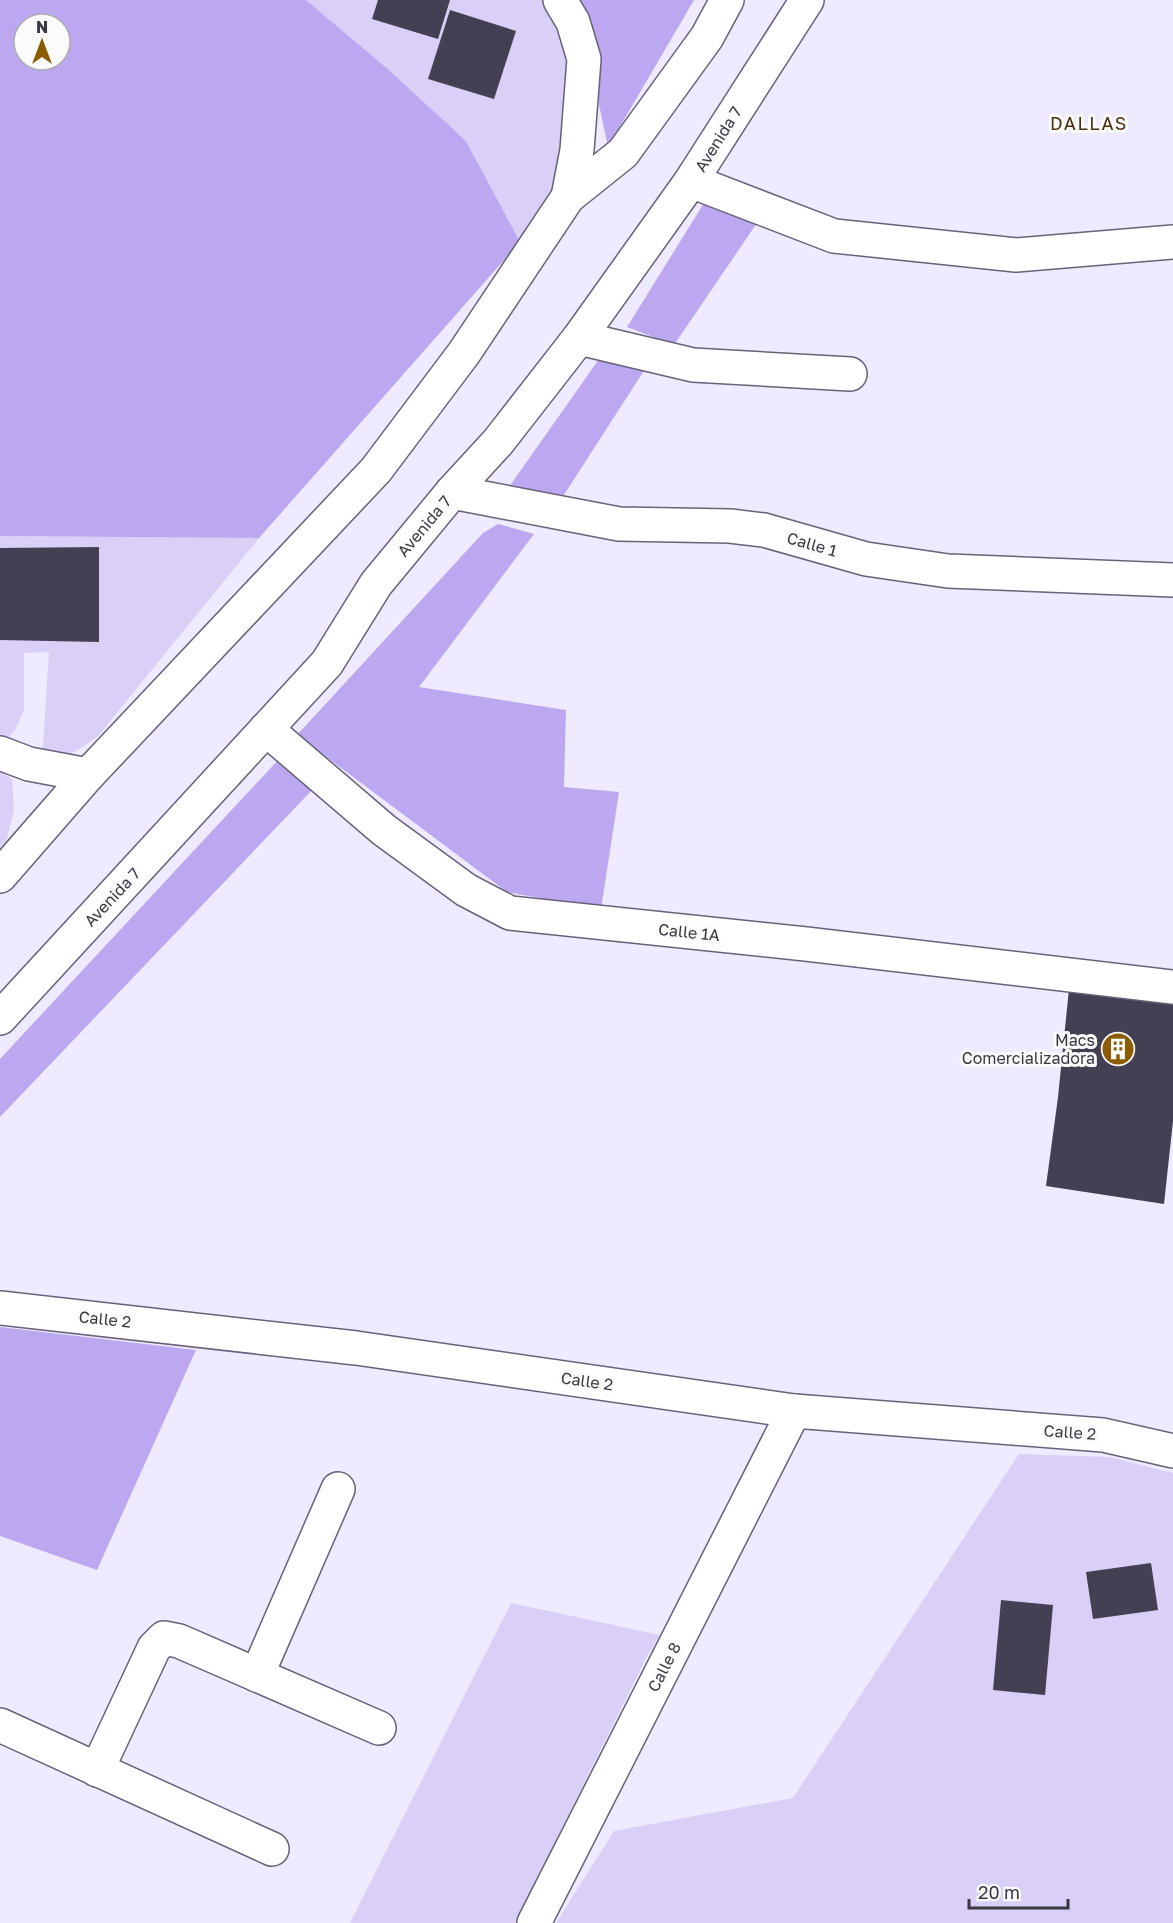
<svg xmlns="http://www.w3.org/2000/svg" width="1173" height="1923" font-family="'Golos Text',sans-serif">
<style>
.green{fill:#d9cff7}
.forest{fill:#bba8f1;fill-rule:evenodd}
.building{fill:#443f53}
.lines{fill:none;stroke-linecap:round;stroke-linejoin:round}
.minor-casing{stroke:#676278;stroke-width:36}
.major-casing{stroke:#676278;stroke-width:36}
.minor{stroke:#fff;stroke-width:33}
.major{stroke:#fff;stroke-width:33}
.labels{text-anchor:middle;stroke-width:6;stroke-linejoin:round;paint-order:stroke}
.street-label{font-size:16px;fill:#3a3741;stroke:#fbfbfb}
.poi-label{font-size:16px;fill:#3a3741;stroke:#fbfbfb;text-anchor:end}
.neighbourhood-label{font-size:18px;letter-spacing:1.5px;fill:#47300c;stroke:#fbfbfb}
</style>
<rect width="100%" height="100%" fill="#efeaff"/>
<g class="green">
<path d="M306 0H547L571 61 555 184 520 242 466 141 389 70Z"/>
<path d="M0 536 259 538 98 736C76 751 71 759 44 752L43 746 49 652 24 653V710L15 730 3 743 0 742Z"/>
<path d="M0 770 12 780 14 810 6 841 0 847Z"/>
<path d="M1019 1454 1109 1457 1173 1473V1923H556L614 1831 793 1798Z"/>
<path d="M511 1603 660 1635 645 1660 515 1923H350Z"/>
</g>
<g class="forest">
<path d="M0 0H306L389 70 466 141 520 242 259 538 0 536ZM24 24H60V60H24Z"/>
<path d="M573 0H694L608 147 597 95Z"/>
<path d="M714 187 761 217 674 345 627 327Z"/>
<path d="M604 352 647 366 560 501 509 487Z"/>
<path d="M498 524 534 534 419 687 566 710 564 787 619 792 601 909 507 892 297 735 483 533Z"/>
<path d="M280 758 313 789 0 1117V1059Z"/>
<path d="M0 1327 196 1350 97 1570 0 1536Z"/>
</g>
<g class="building">
<path d="M378 0H450L438 39 372 19Z"/>
<path d="M450 10 516 31 494 99 428 79Z"/>
<path d="M99 547V642L0 640V548Z"/>
<path d="M1069 989 1173 1001V1121L1164 1204 1046 1186 1058 1097Z"/>
<path d="M1151 1563 1158 1610 1093 1619 1086 1572Z"/>
<path d="M1001 1600 1053 1605 1045 1695 993 1690Z"/>
</g>
<g class="lines">
<g class="minor-casing">
<g id="minor">
<path d="M560 0 573 22 584 59 577 150 568 197"/>
<path d="M691 181 834 236 1016 255 1173 242"/>
<path d="M579 338 693 365 850 374"/>
<path d="M452 492 619 524 730 526 764 530 866 559 948 571 1173 580"/>
<path d="M266 729 384 830 466 890 510 913 806 944 1173 987"/>
<path d="M0 753 29 764 88 775"/>
<path d="M0 876 88 775 376 470 464 353 568 197 623 153 707 37 727 0"/>
<path d="M257 1675 338 1489"/>
<path d="M0 1725 272 1849"/>
<path d="M97 1770 154 1648 164 1638 179 1641 379 1728"/>
<path d="M534 1923 794 1411"/>
</g>
</g>
<g class="major-casing">
<g id="major">
<path d="M0 1018 327 663 376 584 452 492 498 442 579 338 691 181 807 0"/>
<path d="M0 1308 356 1348 794 1411 1103 1435 1173 1451"/>
</g>
</g>
<use href="#minor" class="minor"/>
<use href="#major" class="major"/>
</g>
<defs>
<g id="building-disc" transform="scale(1.725)"><circle r="9.5" fill="#8b5c01" stroke="#fbfbfb"/><path d="M-4-6H4V6H1V3H-1V6H-4ZM-2.5-4.3h1.7v1.8h-1.7ZM.8-4.3h1.7v1.8H.8ZM-2.5-1h1.7V.8h-1.7ZM.8-1h1.7V.8H.8Z" fill="#fff"/></g>
</defs>
<g fill-rule="evenodd">
<use href="#building-disc" x="1118" y="1049"/>
</g>
<g class="labels">
<g class="street-label">
<text transform="translate(718 139) rotate(-58)" y="6">Avenida 7</text>
<text transform="translate(424 526) rotate(-50)" y="6">Avenida 7</text>
<text transform="translate(812 544) rotate(16)" y="6">Calle 1</text>
<text transform="translate(112 897) rotate(-47)" y="6">Avenida 7</text>
<text transform="translate(689 932) rotate(6)" y="6">Calle 1A</text>
<text transform="translate(105 1319) rotate(6)" y="6">Calle 2</text>
<text transform="translate(587 1381) rotate(8)" y="6">Calle 2</text>
<text transform="translate(1070 1432) rotate(4)" y="6">Calle 2</text>
<text transform="translate(664 1667) rotate(-63)" y="6">Calle 8</text>
</g>
<g class="poi-label">
<text x="1095" y="1046">Macs<tspan x="1095" dy="18">Comercializadora</tspan></text>
</g>
<g class="neighbourhood-label">
<text x="1089" y="130">DALLAS</text>
</g>
</g>
<g transform="translate(42 42)"><circle r="28" fill="#fbfbfb" stroke="#aeadb1" stroke-width="1.5"/>
<path d="M0-4.5L10 22L0 15L-10 22Z" fill="#8b5c01"/>
<text y="-9" font-size="16" font-weight="bold" text-anchor="middle" fill="#3a3741">N</text>
</g>
<path d="M969 1899v9h99v-9" fill="none" stroke="#3a3741" stroke-width="3"/>
<text x="978" y="1899" font-size="18" fill="#3a3741" stroke="#fbfbfb" stroke-width="4.5" paint-order="stroke">20 m</text>
</svg>
